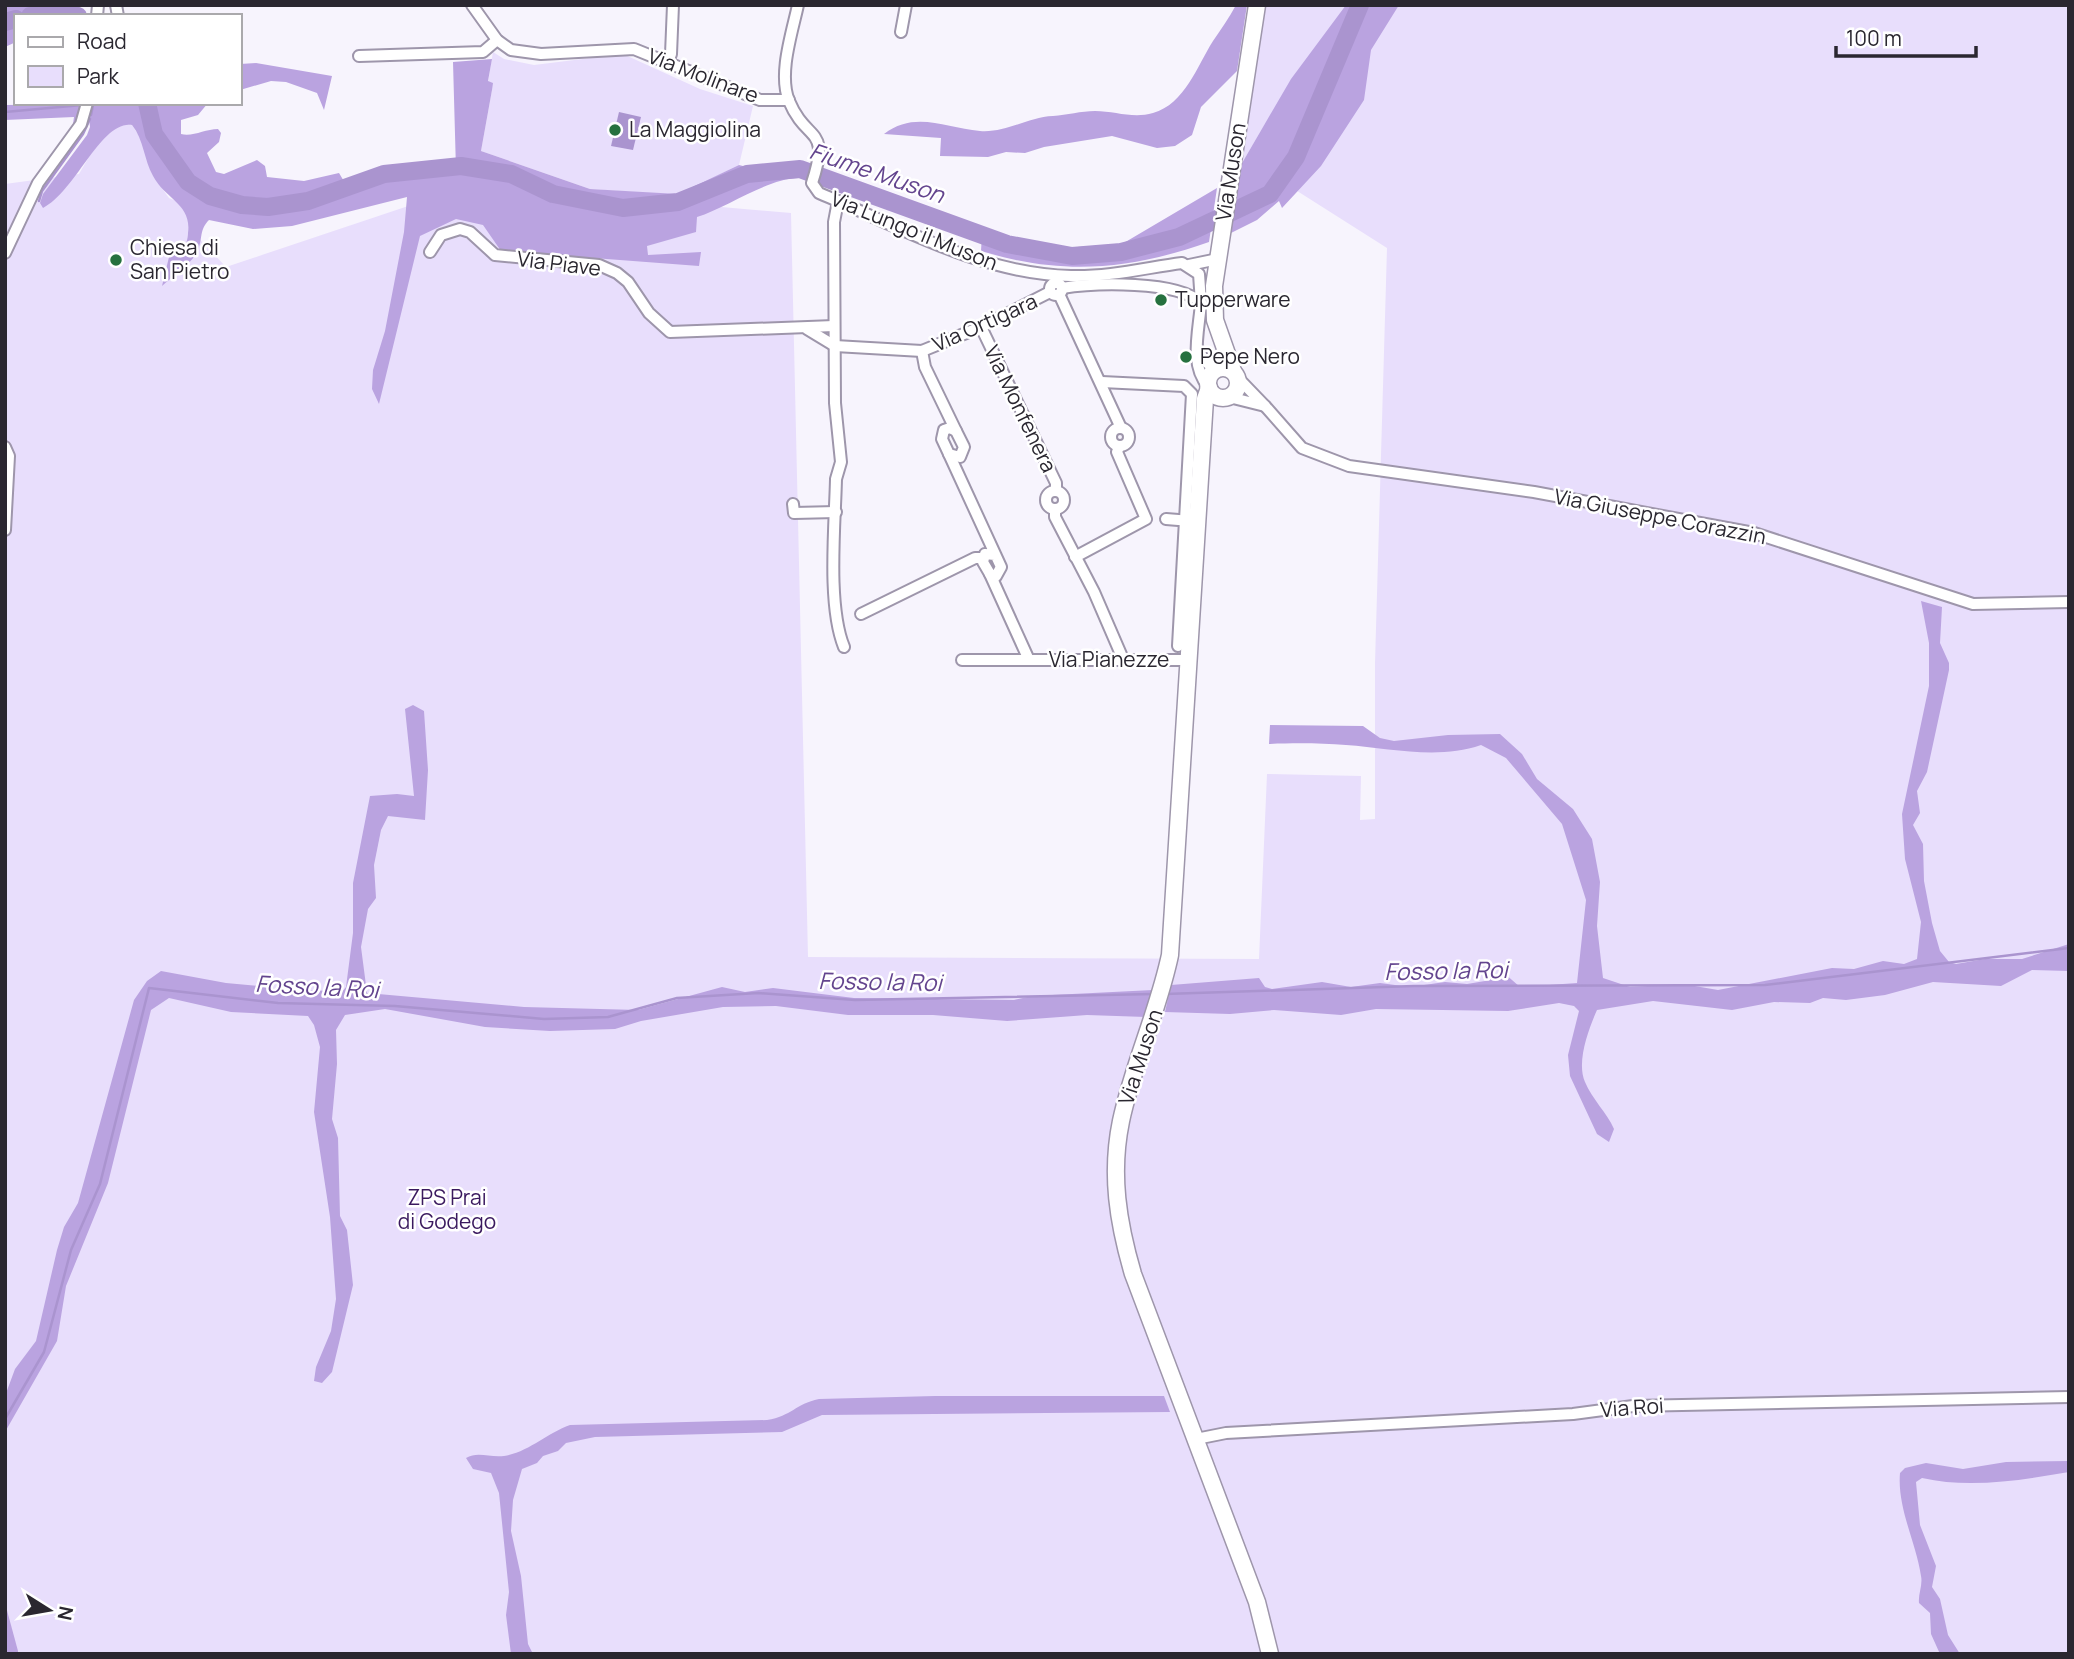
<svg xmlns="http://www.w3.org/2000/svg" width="2074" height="1659" font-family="Manrope,sans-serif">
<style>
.green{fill:#e8defc}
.forest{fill:#baa3e0}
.water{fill:#aa94cf}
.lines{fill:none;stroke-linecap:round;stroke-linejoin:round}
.stream{stroke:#aa94cf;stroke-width:2.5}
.river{stroke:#aa94cf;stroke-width:18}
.street-casing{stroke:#9e96ab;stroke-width:14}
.secondary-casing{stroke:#9e96ab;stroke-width:19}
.street{stroke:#fff;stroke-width:10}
.secondary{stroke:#fff;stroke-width:16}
.poi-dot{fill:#26713f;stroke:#fff;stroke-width:2.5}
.labels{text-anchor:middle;stroke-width:5;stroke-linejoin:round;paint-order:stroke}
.street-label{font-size:21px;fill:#2a2730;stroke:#fff}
.poi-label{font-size:21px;fill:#2a2730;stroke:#fff;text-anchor:start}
.park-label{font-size:21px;fill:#3a195f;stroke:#fff}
.water-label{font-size:23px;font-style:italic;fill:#63448e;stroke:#fff}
</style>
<rect width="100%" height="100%" fill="#f7f4fd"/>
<g class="green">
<path d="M1264 5H2069V1654H5V184L79 174C90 156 106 121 132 125L141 139 153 176 169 198 176 201 188 214 189 228 226 267 471 185 791 213 808 957 1259 959 1267 774 1361 776 1360 820 1375 819V663L1387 248 1261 168 1265 124 1238 170Z"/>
<path d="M493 52 504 59 534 65 623 54 700 89 753 106 739 165 678 195 590 189 481 151 492 90V83L488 82Z"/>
</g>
<g class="forest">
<path d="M5 5H34L35 15 16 16V42L5 47Z"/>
<path d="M1236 5H1247L1237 71 1201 107 1192 135 1175 146 1157 148 1112 136 1044 147 1025 153 1006 152 988 157 940 156 941 138 884 134C915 110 946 128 980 131 1006 133 1028 117 1053 116 1067 115 1081 111 1095 111 1115 111 1133 119 1153 113 1185 104 1197 66 1213 41 1221 29 1229 18 1236 5Z"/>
<path d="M1346 5H1399L1371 50 1364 100 1321 166 1282 208 1279 201 1257 220 1227 235 1238 170 1291 79Z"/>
<path d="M492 59 488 81 493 83 492 90 481 151 590 189 678 194 739 165 763 171 794 164 807 166 801 178C772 176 728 207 697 217L696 232 647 246 648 255 701 252 699 266 501 251 483 225 456 219 420 236 379 404 372 389 373 370 385 331 404 232 407 197 292 226 253 229 209 220C199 230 203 238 198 250 191 265 174 275 162 286L169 257C173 253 179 253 183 249 186 246 188 238 188 233 192 204 165 199 153 176 144 160 144 140 132 125 101 120 76 191 43 208L40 203 43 194 87 135 90 127 89 117 72 131 74 117 5 120V105L208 103 198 115 181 120V134C193 137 205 129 218 129L221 133 219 142 207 153 216 172 224 174 257 160 265 166 267 177 304 181 339 173 348 188 399 176 456 170 453 62Z"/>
<path d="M256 63 332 76 324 110 317 93 286 82 271 81 240 90V64Z"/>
<path d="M1217 188 1209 242C1129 270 1063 276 981 251L982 234 1018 251 1122 244Z"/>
<path d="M1921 601 1942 607 1940 643 1949 663V670L1927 772 1917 791 1920 813 1913 825 1923 844 1924 881 1932 923 1940 951 1949 962 1956 964 1985 959H2022L2069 944V971L2032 970 2001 986 1933 982 1885 995 1846 1000 1823 998 1810 1003 1774 1002 1732 1010 1653 1001 1597 1010C1589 1028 1576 1062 1585 1082 1592 1099 1607 1113 1614 1129L1609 1142 1597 1134 1570 1076 1568 1055 1579 1011 1574 1006 1559 1003 1508 1011 1376 1009 1341 1015 1274 1010 1230 1014 1165 1012 1171 985 1259 978 1265 987 1272 989 1322 982 1351 987 1380 983 1410 987 1445 982 1467 984 1485 981 1504 973 1520 987 1577 983 1586 900 1562 824 1506 758 1481 745C1438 760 1389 748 1346 745 1321 743 1293 743 1269 744L1270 725 1363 726 1380 738 1394 741 1448 735 1500 734 1522 754 1537 779 1573 809 1592 839 1600 882 1597 926 1603 978 1630 987 1683 984 1718 990 1832 968 1854 969 1883 961 1904 964 1917 959 1921 922 1905 859 1902 814 1929 686V643Z"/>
<path d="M413 705 424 711 428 770 425 820 388 816 381 830 374 865 376 898 368 909 361 947 367 993 524 1007 638 1010 722 987 745 992 773 988 854 998 1014 1000 1032 996 1153 990 1146 1017 1087 1015 1007 1021 933 1015H848L776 1006 723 1007 641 1021 615 1029 550 1031 485 1027 385 1009 345 1015 336 1030 337 1064 332 1119 338 1138 340 1216 347 1230 353 1285 332 1372 322 1383 314 1381 316 1367 331 1331 336 1299 330 1217 314 1112 320 1047 314 1025 308 1016 231 1012 169 998 151 1010 108 1183 66 1286 57 1341 5 1432V1396L15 1369 36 1341 57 1250 64 1227 78 1203 134 1000 147 981 161 971 226 983 260 986 294 994 313 990 342 992 346 987 353 933V883L370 796 397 794 414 796 405 709Z"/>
<path d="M935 1396H1164L1170 1412 822 1415 782 1432 595 1437 566 1443 558 1451 543 1456 537 1463 522 1469 513 1500 511 1531 521 1576 528 1644 533 1654H511L506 1615 509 1592 499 1493 491 1473 473 1469 466 1458C478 1451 490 1458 504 1456 529 1452 547 1433 570 1425L767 1420C792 1416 795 1404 819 1399Z"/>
<path d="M2069 1461V1472C2022 1480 1970 1489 1922 1478L1916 1482 1920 1525 1936 1566 1932 1587 1940 1599 1948 1635 1960 1654H1940L1931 1634 1930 1613 1919 1603C1918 1594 1923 1585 1921 1576 1916 1542 1897 1508 1900 1473L1905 1468 1926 1463 1963 1469 2006 1462Z"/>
<path d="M5 1603 18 1651V1654H5Z"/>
</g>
<path class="water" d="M619 112 641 117 633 150 611 146Z"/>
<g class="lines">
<g class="stream">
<path d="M89 105 106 103"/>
<path d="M5 112 82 105"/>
<path d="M91 115 93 105"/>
<path d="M39 201 42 191 83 134 90 119"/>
<path d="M1165 994 1414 986 1765 985 2069 948"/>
<path d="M5 1419 44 1352 71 1250 100 1184 149 988 278 1003 395 1006 544 1019 608 1017 677 998 758 993 855 1000 1154 994"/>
<path d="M5 1653 6 1654"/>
</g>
<g class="river">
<path d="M30 16 62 12 78 16"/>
<path d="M5 22 16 19"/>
<path d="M147 103 154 134 188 182 210 196 242 205 268 207 308 201 384 174 461 166 511 174 553 194 623 208 678 202 747 174 800 169 1007 244 1072 256 1121 252 1179 237 1270 194 1296 157 1360 5"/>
</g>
<g class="street-casing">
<g id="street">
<path d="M116 5 118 16"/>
<path d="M472 5 497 40 511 50 541 54 634 49 760 100H789"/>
<path d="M798 5C792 33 778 74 789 101 807 144 831 125 812 183L819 193C900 227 981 274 1071 276 1109 277 1145 268 1182 263L1199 274 1201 303"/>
<path d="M97 16 98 5"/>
<path d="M901 32 906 5"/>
<path d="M359 56 483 52 497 40"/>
<path d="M668 62 671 54 673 5"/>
<path d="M838 201 834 222 835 403 841 462 836 479C835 525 827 605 844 647"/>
<path d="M430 252 441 235 460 229 470 232 495 255 599 265 617 273 628 282 649 313 670 332 834 326"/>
<path d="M5 253 38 183 81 124 87 103"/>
<path d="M1189 265 1218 259"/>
<circle cx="1056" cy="289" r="6"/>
<path d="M1062 288C1094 283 1178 280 1201 303 1199 330 1189 365 1208 386"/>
<path d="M1059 294 1121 428"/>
<path d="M981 327 1056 483V491"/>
<path d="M807 329 835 346 922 351 981 327 1050 292"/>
<path d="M1198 349 1203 359 1215 370"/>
<path d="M922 351 925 367 956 431"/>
<path d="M1102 382 1184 386 1192 394 1178 646"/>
<path d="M1229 397 1265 406 1238 378"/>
<path d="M1265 406 1302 448 1349 466 1534 492 1754 533 1973 604 2069 602"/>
<circle cx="1120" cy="437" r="9"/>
<path d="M950 428 956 431 964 447 960 457 949 454 942 439 944 430Z"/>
<path d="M5 447 9 456 5 530"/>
<path d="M949 454 1001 567 996 576 990 574 983 562 985 554 995 555"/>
<circle cx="1055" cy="500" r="9"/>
<path d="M793 504 794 513 836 512"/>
<path d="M1055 509V517L1094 592 1123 659"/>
<path d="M1166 519 1191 521"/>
<path d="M1075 557 1146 519 1117 452 1119 447"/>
<path d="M990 574 1029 660"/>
<path d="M861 614 975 558H983"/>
<path d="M962 660H1189"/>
<path d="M1196 1439 1226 1433 1573 1414 1633 1406 2069 1397"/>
</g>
</g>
<g class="secondary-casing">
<g id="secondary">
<circle cx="1223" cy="383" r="15"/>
<path d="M1233 371 1215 320 1214 286 1257 5"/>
<path d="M1209 388 1205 399 1170 955C1158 1012 1133 1064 1121 1121 1110 1174 1118 1223 1133 1274L1257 1602 1270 1654"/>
</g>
</g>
<use href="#street" class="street"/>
<use href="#secondary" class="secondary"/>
</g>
<g class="poi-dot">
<circle cx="615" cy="130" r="7"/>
<circle cx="116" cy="260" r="7"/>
<circle cx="1161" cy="300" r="7"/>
<circle cx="1186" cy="357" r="7"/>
</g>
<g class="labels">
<g class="street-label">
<text transform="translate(703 76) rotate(21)" y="7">Via Molinare</text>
<text transform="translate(1231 172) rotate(-81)" y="7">Via Muson</text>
<text transform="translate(914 231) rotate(22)" y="7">Via Lungo il Muson</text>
<text transform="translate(559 264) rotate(7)" y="7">Via Piave</text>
<text transform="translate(985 323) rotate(-24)" y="7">Via Ortigara</text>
<text transform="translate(1020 409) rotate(64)" y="7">Via Monfenera</text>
<text transform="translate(1660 517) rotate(11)" y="7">Via Giuseppe Corazzin</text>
<text x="1109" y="667">Via Pianezze</text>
<text transform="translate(1141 1057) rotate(-72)" y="7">Via Muson</text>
<text transform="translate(1632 1408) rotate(-4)" y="7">Via Roi</text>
</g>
<g class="poi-label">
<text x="629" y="137">La Maggiolina</text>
<text x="130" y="255">Chiesa di<tspan x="130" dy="24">San Pietro</tspan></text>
<text x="1175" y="307">Tupperware</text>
<text x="1200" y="364">Pepe Nero</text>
</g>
<g class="park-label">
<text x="447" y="1205">ZPS Prai<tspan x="447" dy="24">di Godego</tspan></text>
</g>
<g class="water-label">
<text transform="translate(877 173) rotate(19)" y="8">Fiume Muson</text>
<text transform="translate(1446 971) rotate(-1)" y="8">Fosso la Roi</text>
<text transform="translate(880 982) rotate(1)" y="8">Fosso la Roi</text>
<text transform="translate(317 987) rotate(3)" y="8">Fosso la Roi</text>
</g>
</g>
<rect width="2074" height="1659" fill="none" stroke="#2a2730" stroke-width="14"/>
<rect x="14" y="14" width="228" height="91" fill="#ffffff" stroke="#aaa9ac" stroke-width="2"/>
<rect x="28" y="37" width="35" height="10" fill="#ffffff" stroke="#aaa9ac" stroke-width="2"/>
<text x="77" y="49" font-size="21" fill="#2a2730">Road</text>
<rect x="28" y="66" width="35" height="21" fill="#e8defc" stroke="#aaa9ac" stroke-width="2"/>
<text x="77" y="84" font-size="21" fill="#2a2730">Park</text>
<g transform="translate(49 1610) rotate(101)" stroke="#ffffff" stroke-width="5" paint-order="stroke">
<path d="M0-5L12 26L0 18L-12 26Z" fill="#2a2730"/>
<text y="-10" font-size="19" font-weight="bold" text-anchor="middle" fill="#2a2730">N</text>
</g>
<path d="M1836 46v10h140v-10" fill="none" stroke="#2a2730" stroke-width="3.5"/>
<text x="1846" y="46" font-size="21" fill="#2a2730" stroke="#ffffff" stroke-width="5" paint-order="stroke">100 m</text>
</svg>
